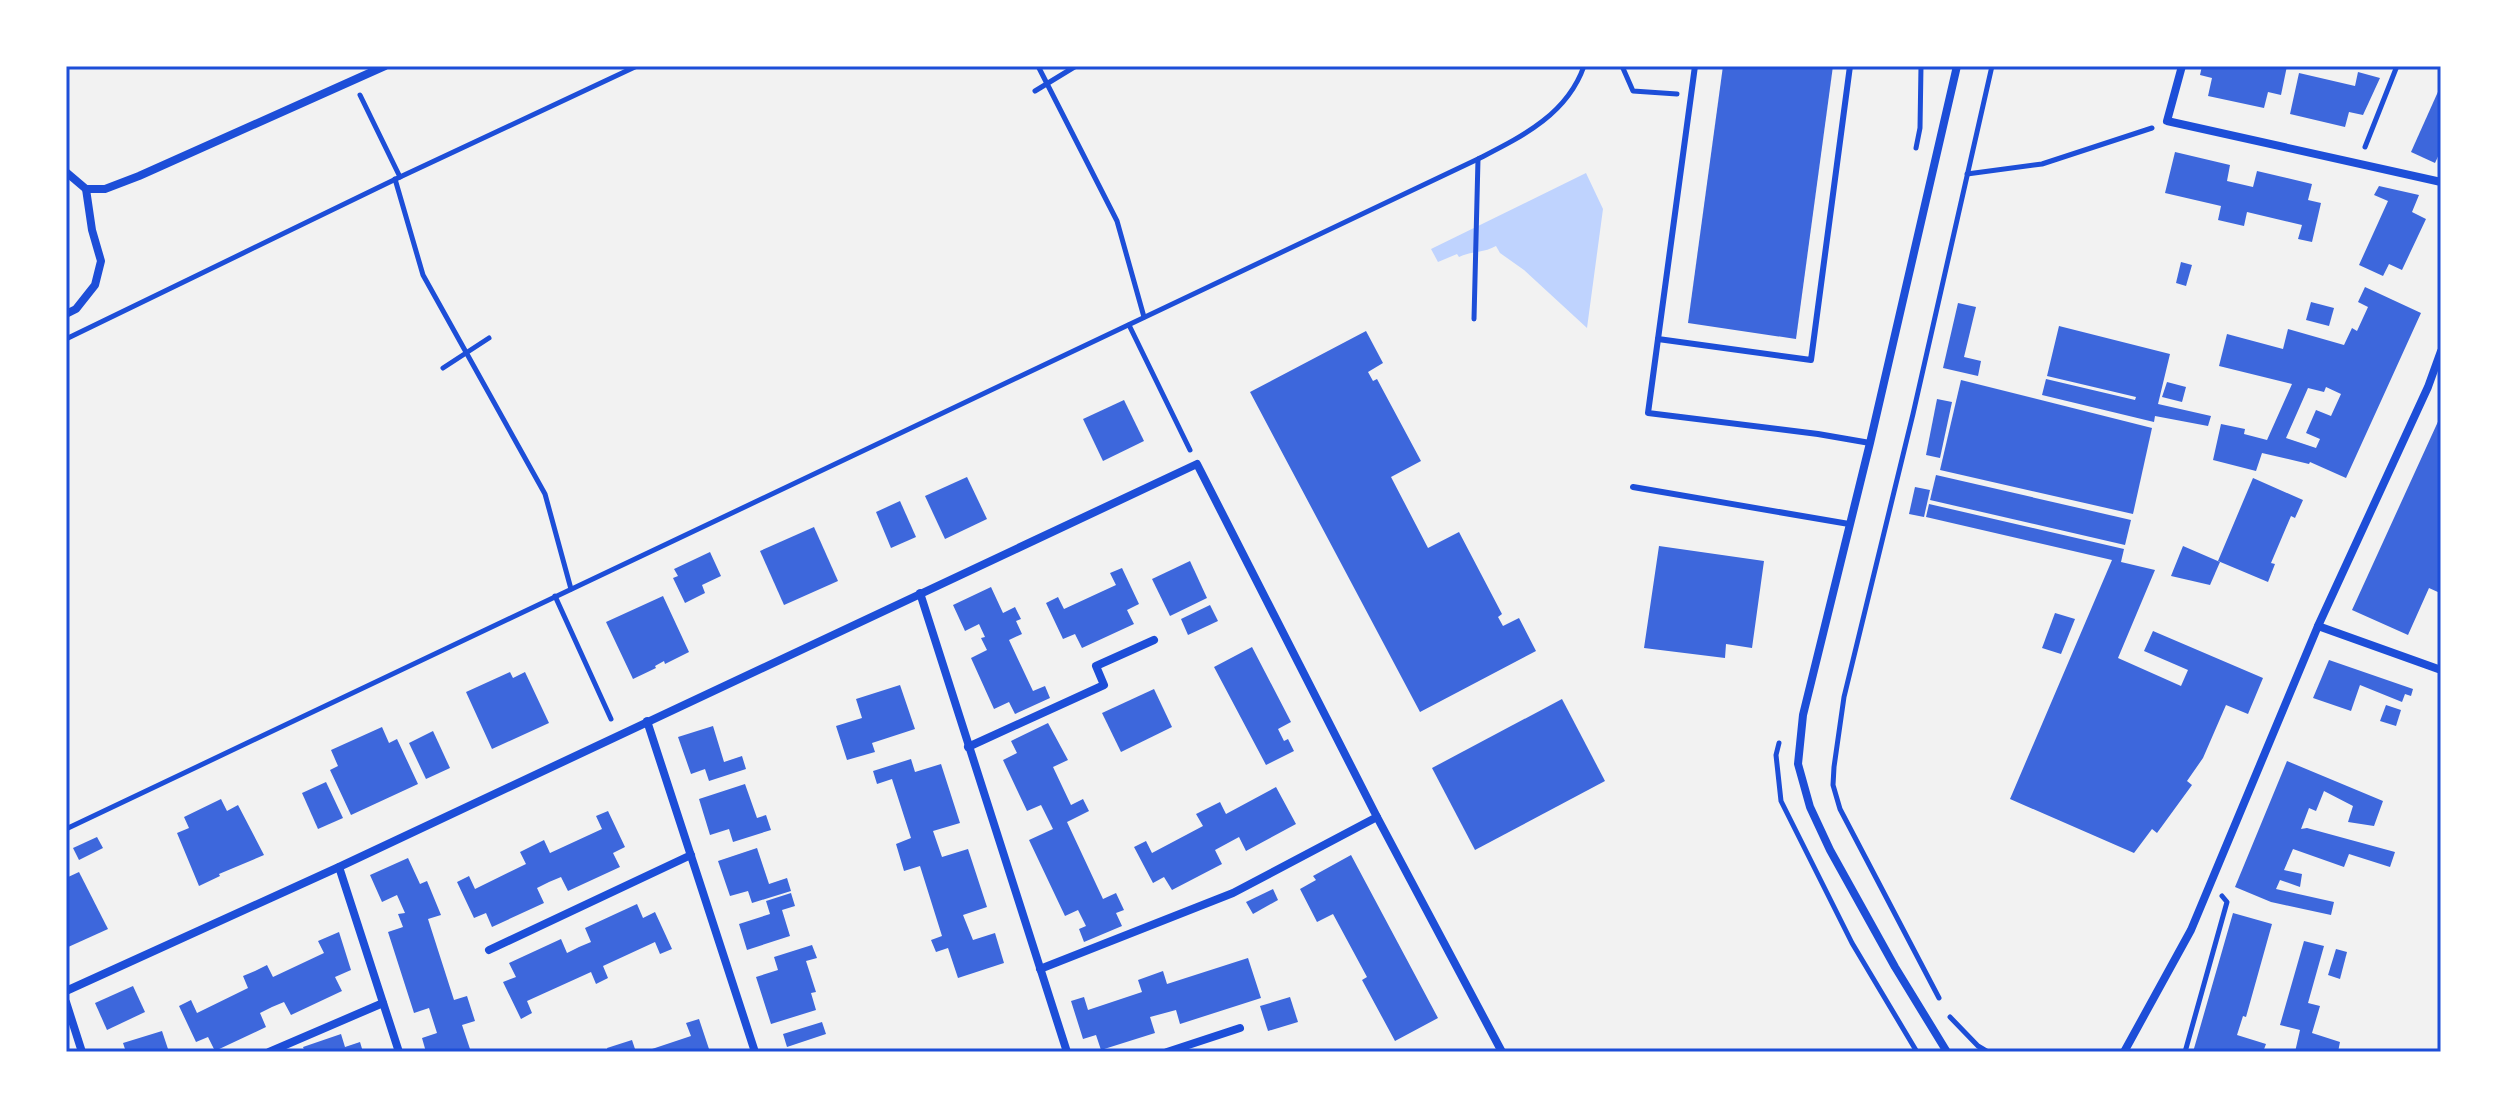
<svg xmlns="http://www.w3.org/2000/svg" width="2507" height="1118" font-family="'Public Sans',sans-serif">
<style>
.water{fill:#bfd3fe}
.building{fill:#3d67dc;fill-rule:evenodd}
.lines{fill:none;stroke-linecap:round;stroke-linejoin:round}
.path{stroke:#1d4ed8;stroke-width:5}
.service{stroke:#1d4ed8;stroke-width:6}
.minor{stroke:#1d4ed8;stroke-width:8}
.neatline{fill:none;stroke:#1d4ed8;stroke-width:3}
</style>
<rect width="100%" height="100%" fill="#f2f2f2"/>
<path class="water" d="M1586 173 1603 209 1587 328 1524 270 1500 253 1496 246C1484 253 1471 251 1459 257L1457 254 1438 262 1431 249Z"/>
<g class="building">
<path d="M1723 66H1833L1796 339 1688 323Z"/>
<path d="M2202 66 2273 67 2287 66 2281 95 2268 92 2264 108 2208 96 2212 78 2200 75Z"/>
<path d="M2358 72 2380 78 2363 115 2349 112 2345 127 2290 114 2299 73 2355 86Z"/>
<path d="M2441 85V150L2435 163 2411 152Z"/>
<path d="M2175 152 2230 165 2227 181 2253 187 2257 171 2312 184 2308 200 2321 203 2312 242 2298 239 2302 225 2247 212 2244 226 2218 220 2221 206 2165 193Z"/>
<path d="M2379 186 2419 195 2412 212 2426 219 2402 270 2389 264 2383 276 2359 265 2388 201 2374 195Z"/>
<path d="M2181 262 2192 265 2186 286 2176 283Z"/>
<path d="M2365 287 2421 313 2346 478 2310 462 2309 464 2262 453 2256 471 2213 460 2221 424 2245 429 2244 434 2267 440 2292 384 2219 366 2227 334 2283 349 2288 329 2344 345 2352 328 2357 331 2368 307 2358 302ZM2326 387 2341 394 2331 416 2316 410 2306 433 2320 439 2316 448 2286 438 2308 388 2324 392Z"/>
<path d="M2311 302 2334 308 2329 326 2306 320Z"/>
<path d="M1958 303 1976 307 1964 357 1981 361 1978 376 1943 368Z"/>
<path d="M2059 326 2170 354 2158 404 2211 416 2208 426 2155 416 2154 422 2042 395 2046 379 2135 400 2136 397 2047 376Z"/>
<path d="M1366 331 1383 363 1368 372 1373 381 1377 379 1421 461 1391 477 1428 548 1459 532 1502 614 1498 617 1503 626 1519 618 1536 651 1420 712 1250 392Z"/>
<path d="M1961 380 2152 428 2133 514 1940 470Z"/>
<path d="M2167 382 2186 387 2182 402 2162 397Z"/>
<path d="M1937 399 1952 402 1940 458 1926 455Z"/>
<path d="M1124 400 1144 441 1103 461 1083 419Z"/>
<path d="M2441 415V589L2440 593 2429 588 2408 635 2352 610Z"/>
<path d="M1936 475 2131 520 2125 545 1930 500Z"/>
<path d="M967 477 987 519 945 539 925 496Z"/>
<path d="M2253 478 2303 500 2295 518 2291 516 2271 563 2275 564 2268 582 2218 561Z"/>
<path d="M1915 487 1930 490 1924 517 1909 514Z"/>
<path d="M900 501 916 537 891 548 876 512Z"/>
<path d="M1929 504 2124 549 2121 562 2155 570 2118 658 2181 686 2188 670 2144 651 2153 631 2263 678 2248 714 2226 705 2203 758 2187 781 2192 785 2157 833 2152 829 2134 853 2010 799 2112 560 1926 517Z"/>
<path d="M814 527 838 581 784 605 760 551Z"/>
<path d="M1659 546 1764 561 1752 648 1726 644 1725 658 1644 648Z"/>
<path d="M2183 546 2220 562 2210 585 2171 576Z"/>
<path d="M710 552 721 576 702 585 705 593 685 603 673 578 678 576 674 569Z"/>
<path d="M1190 561 1207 598 1170 616 1152 579Z"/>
<path d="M1122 568 1139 604 1127 610 1134 624 1082 648 1075 634 1063 639 1046 603 1058 597 1064 609 1116 585 1110 573Z"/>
<path d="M991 587 1003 613 1015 607 1021 619 1016 621 1022 634 1009 640 1033 691 1045 686 1050 698 1015 714 1009 702 994 709 971 658 987 650 981 638 985 637 979 624 965 631 953 605Z"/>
<path d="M663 596 689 652 665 664 664 661 655 666 656 668 633 679 606 622Z"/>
<path d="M1210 605 1218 621 1188 635 1181 619Z"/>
<path d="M2055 613 2075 619 2061 654 2042 648Z"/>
<path d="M1252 647 1291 722 1278 729 1284 741 1288 739 1294 751 1266 765 1214 667Z"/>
<path d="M2329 660 2413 689 2411 696 2405 694 2402 702 2360 685 2351 711 2313 698Z"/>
<path d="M510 672 513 678 525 672 549 723 492 749 466 692Z"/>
<path d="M900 685 915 729 872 743 875 752 847 760 836 726 862 718 856 699Z"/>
<path d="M1154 689 1172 727 1121 752 1102 713Z"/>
<path d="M1562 699 1605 781 1475 850 1432 768Z"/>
<path d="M2386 705 2401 710 2396 726 2380 721Z"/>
<path d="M1048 723 1068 760 1053 767 1071 805 1083 799 1089 811 1067 822 1103 899 1116 893 1124 910 1116 913 1122 926 1084 942 1079 929 1086 926 1078 910 1065 916 1029 840 1053 829 1041 805 1027 811 1003 760 1017 753 1011 741Z"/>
<path d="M713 726 724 762 742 756 746 769 709 781 705 769 691 774 678 737Z"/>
<path d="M382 727 389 743 397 739 418 784 351 815 330 770 338 766 331 750Z"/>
<path d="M433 731 450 768 426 779 409 743Z"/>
<path d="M911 759 915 772 941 764 960 823 933 831 942 857 968 849 987 907 963 915 973 940 995 933 1004 963 958 978 948 948 936 952 931 940 942 936 920 866 904 871 896 844 911 838 892 779 877 784 873 771Z"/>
<path d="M2287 761 2383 801 2374 826 2348 822 2353 806 2324 791 2316 811 2309 808 2301 829 2307 828 2395 852 2390 867 2349 854 2344 867 2293 849 2284 870 2302 874 2300 887 2280 880 2276 889 2334 902 2331 915 2271 902 2235 887Z"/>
<path d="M326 782 343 818 318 829 302 793Z"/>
<path d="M745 784 757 818 766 815 771 830 733 842 729 829 710 835 699 799Z"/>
<path d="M1276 787 1296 824 1246 851 1239 837 1215 850 1222 864 1172 890 1164 877 1153 883 1134 847 1146 841 1152 853 1203 826 1196 814 1220 802 1226 814Z"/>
<path d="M221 799 227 811 238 805 264 855 219 874 220 876 199 886 177 833 189 828 184 817Z"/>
<path d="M608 811 625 847 613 853 620 867 568 891 561 877 549 882 537 888 544 903 492 927 486 913 474 918 457 882 469 876 475 889 526 864 520 852 544 840 550 853 602 829 596 816Z"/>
<path d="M97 837 103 848 79 860 73 848Z"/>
<path d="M757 848 769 884 787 878 791 891 752 903 748 891 730 896 718 861Z"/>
<path d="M1351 855 1438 1018 1395 1041 1362 980 1367 977 1333 914 1317 922 1300 889 1316 880 1313 876Z"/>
<path d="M408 858 420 884 427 881 441 915 428 919 454 1000 467 996 475 1021 462 1025 471 1052H426L422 1038 437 1033 429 1008 414 1013 388 932 403 927 398 914 405 913 397 895 382 902 370 875Z"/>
<path d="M79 872 108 929 66 948V878Z"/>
<path d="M1273 889 1278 900 1253 914 1246 902Z"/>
<path d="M791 893 795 906 782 910 790 936 747 950 739 924 770 914 766 901Z"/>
<path d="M637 904 643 918 655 912 672 949 660 954 655 942 603 966 608 978 596 984 591 972 527 1001 532 1013 521 1019 503 982 516 977 509 963 561 939 567 953 579 947 591 942 585 928Z"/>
<path d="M2233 913 2272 924 2246 1017 2243 1016 2237 1035 2266 1044 2263 1052H2193Z"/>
<path d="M339 932 351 970 335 977 342 991 291 1015 284 1002 272 1007 260 1013 266 1027 215 1051 208 1037 196 1042 179 1006 191 1000 197 1013 248 988 243 976 255 971 267 965 273 977 324 953 318 941Z"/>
<path d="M2304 941 2324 946 2308 1003 2320 1006 2312 1033 2340 1042 2338 1052H2295L2300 1030 2280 1025Z"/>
<path d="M812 945 817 958 806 961 816 992 811 993 816 1010 771 1024 756 977 778 970 774 957Z"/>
<path d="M2336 949 2347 952 2340 979 2328 975Z"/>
<path d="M1248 958 1261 998 1180 1024 1176 1010 1150 1017 1155 1033 1101 1050 1096 1035 1083 1039 1071 1001 1084 997 1088 1010 1142 992 1138 980 1163 971 1167 984Z"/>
<path d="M133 986 145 1012 107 1030 95 1003Z"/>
<path d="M1290 997 1298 1022 1268 1031 1260 1006Z"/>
<path d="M699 1019 710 1052H643L691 1036 686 1023Z"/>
<path d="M822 1022 826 1034 787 1047 783 1034Z"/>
<path d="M162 1031 169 1052H126L123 1043Z"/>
<path d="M341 1034 345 1047 360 1042 363 1052H305L303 1047Z"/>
<path d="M632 1040 636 1052H608L607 1048Z"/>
</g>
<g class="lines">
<g class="path">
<path d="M1038 66 1117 221 1144 317"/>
<path d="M1622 66 1633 91 1677 94"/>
<path d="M1035 91 1076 66"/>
<path d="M360 95 400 177"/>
<path d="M2365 147 2397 66"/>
<path d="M1916 148 1920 128 1921 66"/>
<path d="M1967 174 2042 164 2152 128"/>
<path d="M395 179 423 275 545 494 571 589"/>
<path d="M1474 319 1478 159"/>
<path d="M1129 325 1190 450"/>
<path d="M66 339 400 177 637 66"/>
<path d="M443 368 489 338"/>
<path d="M555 596 611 719"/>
<path d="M1779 743 1776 755 1781 801 1852 943 1917 1052"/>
<path d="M66 829 1478 159C1521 137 1567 115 1584 66"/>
<path d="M1939 998 1840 809 1833 785 1834 767 1844 697 1913 414 1992 66"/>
<path d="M1950 1017 1978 1046 1988 1052"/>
<path d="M2185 1052 2227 902 2222 896"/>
</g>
<g class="service">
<path d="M1695 66 1658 339 1811 360 1850 66"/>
<path d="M1658 339 1648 413 1818 434 1870 443"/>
<path d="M1633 487 1849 524"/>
</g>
<g class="minor">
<path d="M2182 66 2167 121 2441 182"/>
<path d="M66 172 86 189 92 230 101 261 95 285 76 309 66 314"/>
<path d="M86 189H105L139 176 385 66"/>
<path d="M920 593 1067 1052"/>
<path d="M2318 626 2441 670"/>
<path d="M647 721 755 1052"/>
<path d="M968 747 1104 685 1096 666 1154 640"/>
<path d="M339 867 399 1052"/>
<path d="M489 950 691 855"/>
<path d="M1040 969 1233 893 1377 817"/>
<path d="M66 991 339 867 1197 464 1377 817 1502 1052"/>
<path d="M66 1002 82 1052"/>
<path d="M269 1052 383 1003"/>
<path d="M1167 1052 1240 1028"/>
<path d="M1947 1052 1895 967 1830 850 1810 807 1798 764 1803 715 1870 443 1957 66"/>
<path d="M2124 1052 2191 930 2318 626 2428 387 2441 351"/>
</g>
</g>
<rect width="2507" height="1118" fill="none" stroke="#ffffff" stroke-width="136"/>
<rect x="68" y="68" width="2371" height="982" class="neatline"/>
</svg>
